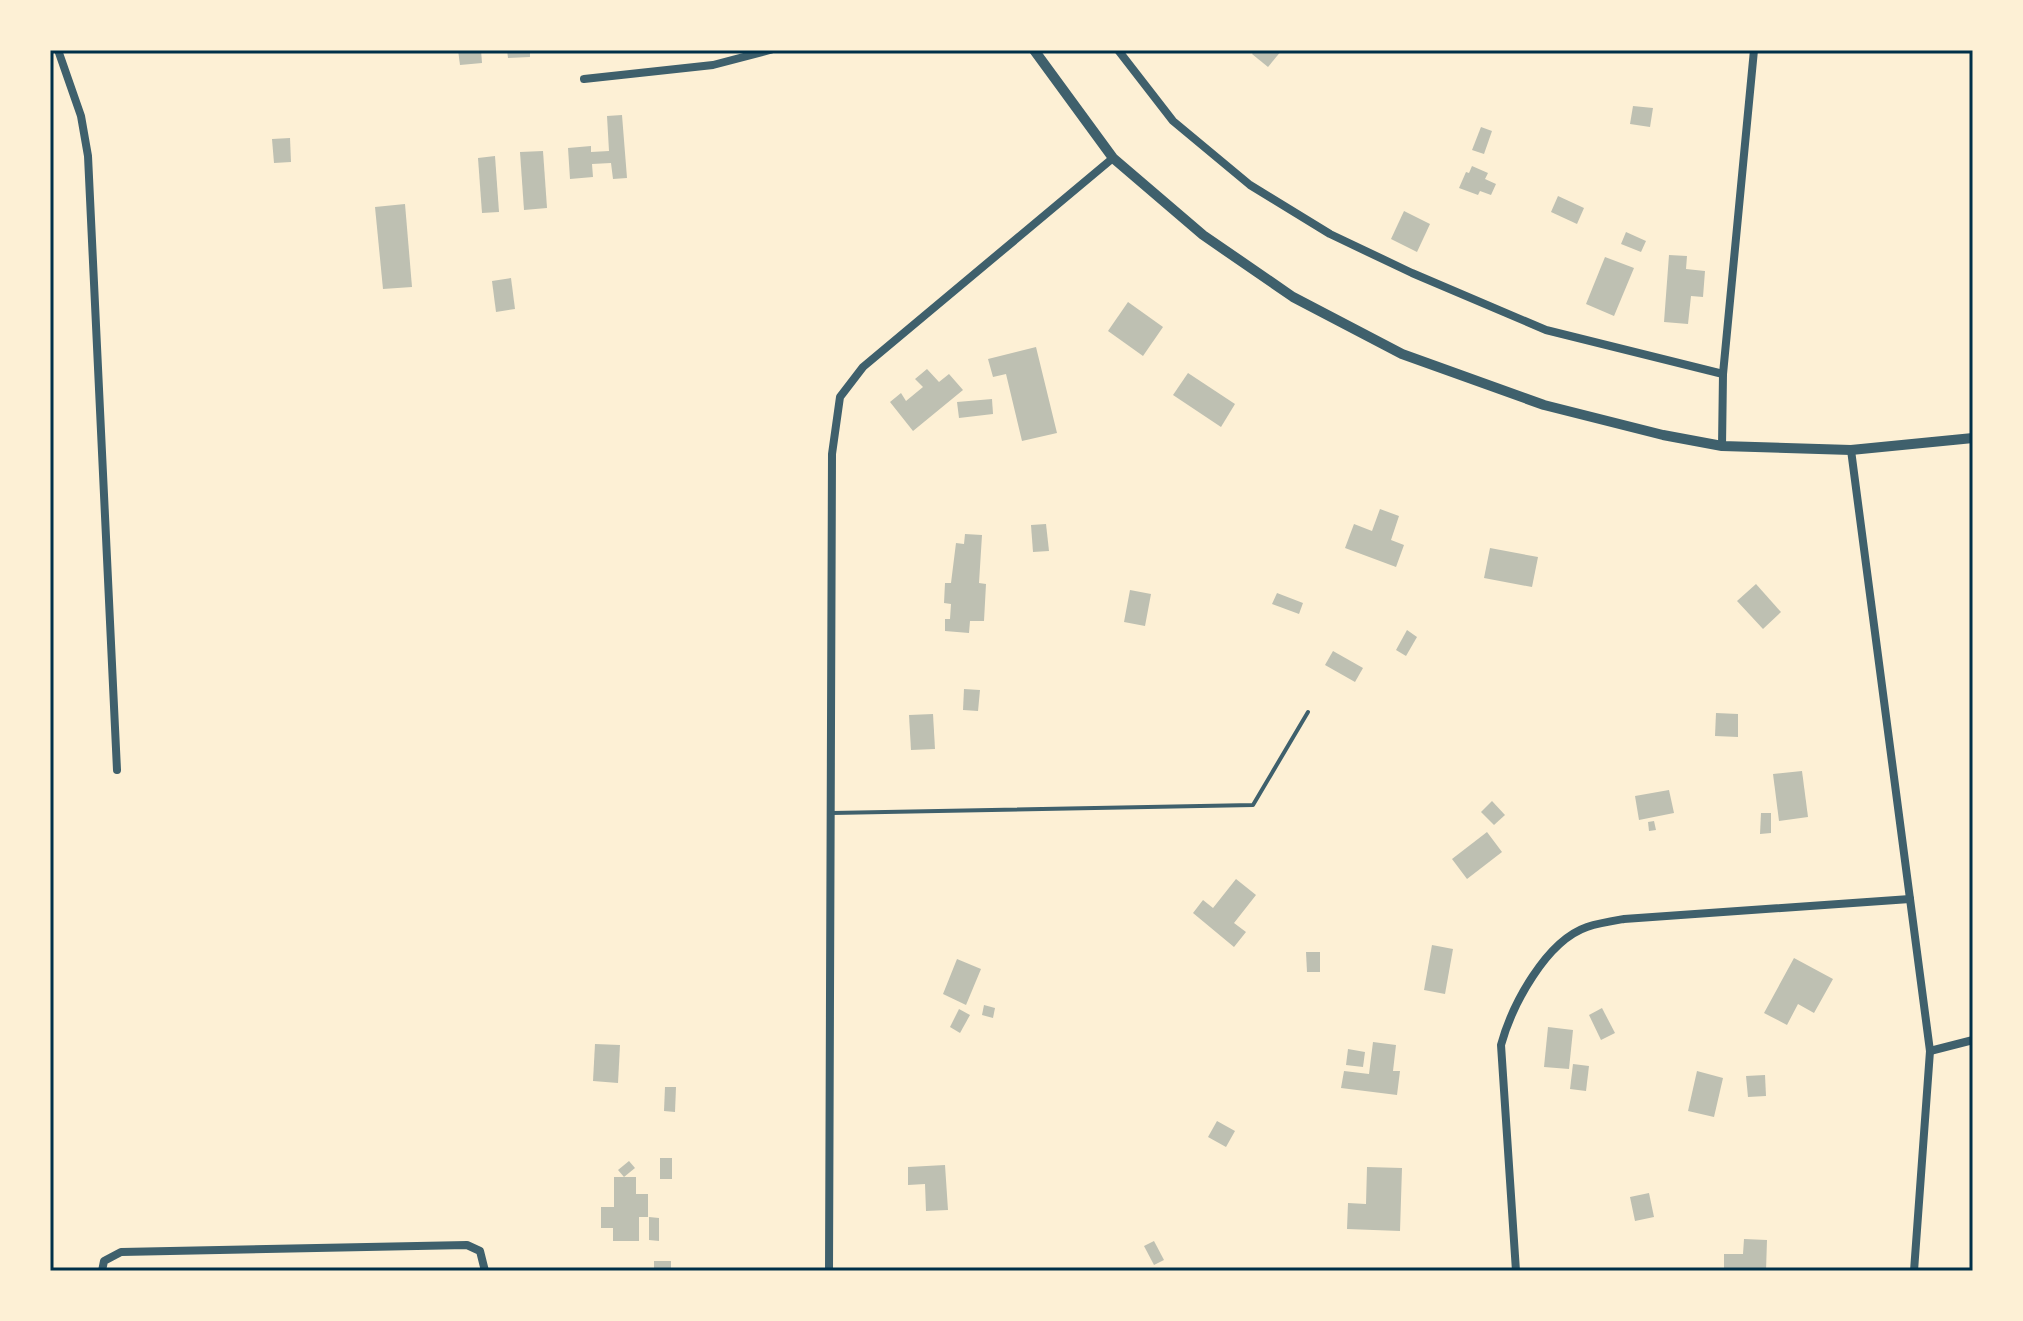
<svg xmlns="http://www.w3.org/2000/svg" width="2023" height="1321" font-family="'Archivo Narrow',sans-serif">
<style>
.building{fill:#bec0b2}
.lines{fill:none;stroke-linecap:round;stroke-linejoin:round}
.service{stroke:#3f606c;stroke-width:4}
.minor{stroke:#3f606c;stroke-width:8}
.tertiary{stroke:#3f606c;stroke-width:10}
.neatline{fill:none;stroke:#003049;stroke-width:3}
</style>
<rect width="100%" height="100%" fill="#fdf0d5"/>
<g class="building">
<path d="M458 50H481L482 63 460 65Z"/>
<path d="M507 50H530V57L508 58Z"/>
<path d="M1255 50H1282L1268 67 1252 54Z"/>
<path d="M1633 106 1653 108 1650 127 1630 124Z"/>
<path d="M622 115 627 178 613 179 611 163 592 164 593 177 570 179 568 148 591 146V152L609 151 607 116Z"/>
<path d="M1481 127 1492 131 1484 154 1472 150Z"/>
<path d="M290 138 291 162 274 163 272 139Z"/>
<path d="M543 151 547 208 524 210 520 152Z"/>
<path d="M495 156 499 212 482 213 478 158Z"/>
<path d="M1472 166 1488 173 1485 179 1496 184 1491 195 1480 191 1478 195 1459 188 1466 172 1469 173Z"/>
<path d="M1558 196 1584 208 1577 224 1551 212Z"/>
<path d="M405 204 412 287 383 289 375 207Z"/>
<path d="M1404 211 1430 224 1417 252 1391 239Z"/>
<path d="M1626 232 1646 241 1641 252 1621 244Z"/>
<path d="M1669 255 1687 256 1686 269 1705 271 1703 297 1691 296 1688 324 1664 322Z"/>
<path d="M1605 257 1634 268 1614 316 1586 304Z"/>
<path d="M511 278 515 309 496 312 492 281Z"/>
<path d="M1128 302 1163 327 1143 356 1108 331Z"/>
<path d="M1036 347 1057 433 1022 441 1006 374 993 377 988 359Z"/>
<path d="M927 369 939 382 949 374 963 390 913 431 890 402 901 393 906 401 923 387 915 379Z"/>
<path d="M1188 373 1235 404 1221 427 1173 395Z"/>
<path d="M992 399 993 414 959 418 957 402Z"/>
<path d="M1380 509 1399 516 1391 540 1404 545 1396 567 1345 548 1354 524 1372 531Z"/>
<path d="M1046 524 1049 551 1033 552 1031 525Z"/>
<path d="M965 534 982 535 979 583 986 584 984 621H970L969 633 945 631V619H950L951 604 944 603 945 583H951L956 543 964 544Z"/>
<path d="M1490 548 1538 557 1532 587 1484 578Z"/>
<path d="M1756 584 1781 612 1763 629 1737 601Z"/>
<path d="M1130 590 1151 594 1145 626 1124 622Z"/>
<path d="M1277 593 1303 603 1299 614 1272 604Z"/>
<path d="M1407 630 1417 637 1406 656 1396 650Z"/>
<path d="M1333 651 1363 668 1355 682 1325 665Z"/>
<path d="M964 689 980 690 978 711 963 710Z"/>
<path d="M1716 713 1738 714V737L1715 736Z"/>
<path d="M933 714 935 749 911 750 909 715Z"/>
<path d="M1802 771 1808 817 1779 821 1773 774Z"/>
<path d="M1669 790 1674 813 1639 820 1635 796Z"/>
<path d="M1492 801 1505 815 1494 825 1481 812Z"/>
<path d="M1761 813H1771V833L1760 834Z"/>
<path d="M1654 821 1656 830 1649 831 1648 822Z"/>
<path d="M1487 832 1502 852 1467 879 1452 859Z"/>
<path d="M1236 879 1256 895 1234 923 1246 932 1234 947 1193 913 1203 900 1213 908Z"/>
<path d="M1432 945 1453 949 1445 994 1424 990Z"/>
<path d="M1306 952H1320V972H1307Z"/>
<path d="M1794 958 1833 979 1814 1013 1798 1004 1787 1025 1764 1013Z"/>
<path d="M957 959 981 969 966 1005 943 994Z"/>
<path d="M984 1005 995 1008 993 1018 982 1015Z"/>
<path d="M1602 1008 1615 1033 1601 1040 1589 1015Z"/>
<path d="M959 1009 970 1015 960 1033 950 1027Z"/>
<path d="M1548 1027 1573 1030 1569 1069 1544 1067Z"/>
<path d="M1373 1042 1396 1045 1393 1071H1400L1397 1095 1341 1088 1344 1071 1369 1074Z"/>
<path d="M595 1044 620 1045 618 1083 593 1081Z"/>
<path d="M1348 1049 1365 1052 1363 1067 1346 1065Z"/>
<path d="M1573 1064 1589 1066 1586 1091 1570 1089Z"/>
<path d="M1697 1071 1723 1078 1714 1117 1688 1111Z"/>
<path d="M1765 1075 1766 1096 1748 1097 1746 1076Z"/>
<path d="M665 1087H676L675 1112 664 1111Z"/>
<path d="M1217 1121 1235 1131 1226 1147 1208 1137Z"/>
<rect x="660" y="1158" width="12" height="21"/>
<path d="M629 1161 635 1168 624 1177 618 1170Z"/>
<path d="M945 1165 948 1210 926 1211 925 1184 908 1185V1167Z"/>
<path d="M1367 1167 1402 1168 1400 1231 1347 1229 1348 1203 1366 1204Z"/>
<path d="M614 1177H636V1194H648V1217H639V1241H613V1228H601V1207H614Z"/>
<path d="M1649 1193 1654 1217 1635 1221 1630 1197Z"/>
<path d="M649 1217 659 1218V1241L649 1240Z"/>
<path d="M1744 1239 1767 1240 1766 1271H1724V1254H1743Z"/>
<path d="M1154 1241 1164 1260 1154 1265 1144 1246Z"/>
<rect x="654" y="1261" width="17" height="9"/>
</g>
<g class="lines">
<path class="service" d="M832 813 1253 805 1308 712"/>
<g class="minor">
<path d="M58 50 81 116 88 156 117 770"/>
<path d="M1118 50 1173 121 1250 185 1330 234 1412 273 1546 330 1723 374"/>
<path d="M584 79 713 65 770 50"/>
<path d="M1722 446 1723 374 1754 50"/>
<path d="M1851 450 1930 1051 1914 1271"/>
<path d="M1930 1051 1973 1040"/>
<path d="M102 1271 104 1261 121 1252 467 1245 480 1251 485 1271"/>
<path d="M829 1271 832 454 840 397 863 367 1113 158"/>
<path d="M1516 1271 1501 1045C1512 1005 1546 941 1587 927 1599 923 1612 921 1624 919L1910 899"/>
</g>
<path class="tertiary" d="M1034 50 1113 158 1203 235 1293 297 1402 354 1544 405 1663 435 1722 446 1851 450 1973 438"/>
</g>
<rect width="2023" height="1321" fill="none" stroke="#fdf0d5" stroke-width="104"/>
<rect x="52" y="52" width="1919" height="1217" class="neatline"/>
</svg>
